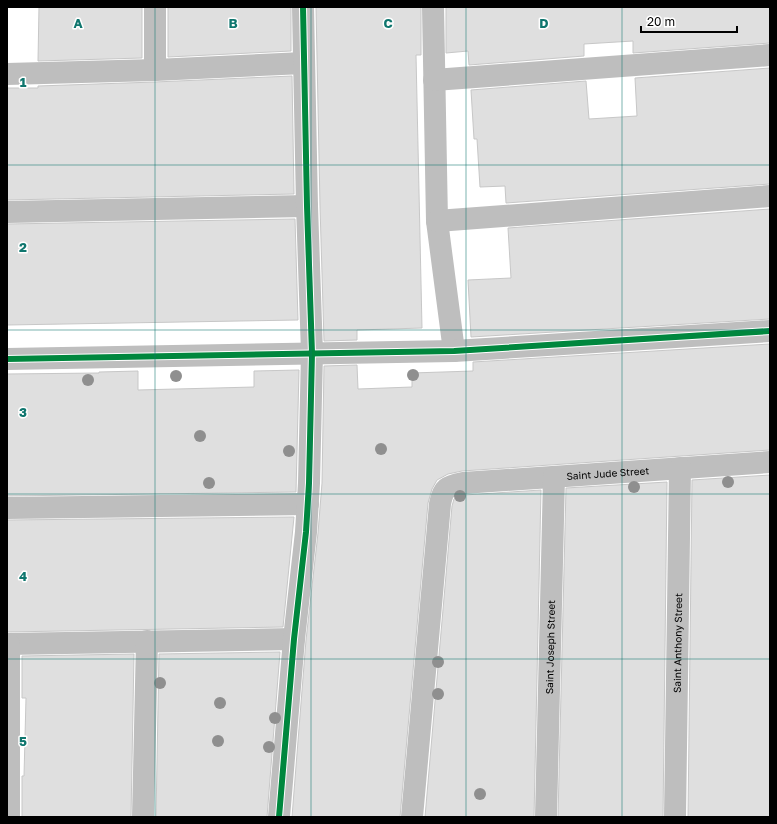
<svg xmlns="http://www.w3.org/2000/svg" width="777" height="824" font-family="'Golos Text',sans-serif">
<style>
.building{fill:#dfdfdf;stroke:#c7c7c7}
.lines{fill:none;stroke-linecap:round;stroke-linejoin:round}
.minor{stroke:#bebebe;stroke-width:22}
.cycleway-casing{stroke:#fff;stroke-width:8}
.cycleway{stroke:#00873e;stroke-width:6}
.tree{fill:#8f8f8f}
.grid{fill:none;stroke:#0f766e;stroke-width:1;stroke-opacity:0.55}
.labels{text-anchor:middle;stroke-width:3;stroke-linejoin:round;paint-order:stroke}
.street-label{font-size:10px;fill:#000;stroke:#fff}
.grid-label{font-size:13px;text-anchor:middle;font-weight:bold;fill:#0f766e;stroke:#fff;stroke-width:3;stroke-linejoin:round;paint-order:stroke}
</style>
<rect width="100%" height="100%" fill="#fff"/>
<g class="building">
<path d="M39 7H142V58L38 61Z"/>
<path d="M168 7H291V51L168 57Z"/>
<path d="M316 7H421V55H416L422 328 357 330V340L324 341 320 206Z"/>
<path d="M446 7H770V43L633 53V41L584 44V56L469 65 468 51 446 53Z"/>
<path d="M770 68V184L506 203 505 186 480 187 477 139H474L471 90 586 81 589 119 637 116 635 78Z"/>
<path d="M292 76 294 194 7 200V88H38V86L155 82Z"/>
<path d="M770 209V319L471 337 468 280 511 278 508 228Z"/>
<path d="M295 219 298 320 7 325V224Z"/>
<path d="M770 344V450L462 471 448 474 437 480 432 489 428 503 400 817H292L306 640 318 533 322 483 324 366 357 365 358 389 412 387V373L473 371V362Z"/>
<path d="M299 370 296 492 7 496V374L99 373V372L138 371V390L254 387V371Z"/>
<path d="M770 475V817H688L692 480Z"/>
<path d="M667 482 663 817H558L566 488Z"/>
<path d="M541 490 534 817H425L452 506 454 499 457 497 465 495Z"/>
<path d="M294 517 283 627 7 632V520Z"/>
<path d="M280 652 267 817H156L159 654Z"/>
<path d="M134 654 131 817H22V776H24L26 698H22V656Z"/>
</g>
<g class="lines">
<g class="minor">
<path d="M155 7V70"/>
<path d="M433 7 437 221 454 351"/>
<path d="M7 74 155 70 304 63"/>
<path d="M434 80 770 55"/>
<path d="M7 212 307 206"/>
<path d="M437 221 770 196"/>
<path d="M7 359 454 351 770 331"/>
<path d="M7 508 308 504"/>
<path d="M7 644 294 639"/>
<path d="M9 644V817"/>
<path d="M143 817 147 641"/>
<path d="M279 817 294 639 306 532 309 483 312 353 307 206 303 7"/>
<path id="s1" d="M412 817 440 504C443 488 447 486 463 483L770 462"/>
<path id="s2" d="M546 817 554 477"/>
<path id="s3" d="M675 817 680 468"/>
</g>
<g class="cycleway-casing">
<g id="cycleway">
<path d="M7 359 454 351 770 331"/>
<path d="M279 817 294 639 306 532 309 483 312 353 307 206 303 7"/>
</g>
</g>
<use href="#cycleway" class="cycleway"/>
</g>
<g class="tree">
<circle cx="413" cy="375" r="6"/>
<circle cx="176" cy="376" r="6"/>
<circle cx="88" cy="380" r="6"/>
<circle cx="200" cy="436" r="6"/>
<circle cx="381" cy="449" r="6"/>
<circle cx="289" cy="451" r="6"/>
<circle cx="728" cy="482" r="6"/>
<circle cx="209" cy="483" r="6"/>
<circle cx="634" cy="487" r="6"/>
<circle cx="460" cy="496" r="6"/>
<circle cx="438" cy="662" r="6"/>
<circle cx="160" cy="683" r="6"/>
<circle cx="438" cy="694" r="6"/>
<circle cx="220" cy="703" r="6"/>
<circle cx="275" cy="718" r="6"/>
<circle cx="218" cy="741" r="6"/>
<circle cx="269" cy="747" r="6"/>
<circle cx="480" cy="794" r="6"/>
</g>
<path class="grid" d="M155 7V817M311 7V817M466 7V817M622 7V817M7 165H770M7 330H770M7 494H770M7 659H770"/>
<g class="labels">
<g class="street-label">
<text dy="4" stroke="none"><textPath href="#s1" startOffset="494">Saint Jude Street</textPath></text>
<text dy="4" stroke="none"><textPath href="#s3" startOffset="174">Saint Anthony Street</textPath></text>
<text dy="4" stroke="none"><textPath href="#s2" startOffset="170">Saint Joseph Street</textPath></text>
</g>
</g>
<g class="grid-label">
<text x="78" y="28">A</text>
<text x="233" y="28">B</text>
<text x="388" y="28">C</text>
<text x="544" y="28">D</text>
<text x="23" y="87">1</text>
<text x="23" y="252">2</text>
<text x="23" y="417">3</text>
<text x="23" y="581">4</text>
<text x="23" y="746">5</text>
</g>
<rect width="777" height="824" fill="none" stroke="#000000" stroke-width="16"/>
<path d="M641 26v6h96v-6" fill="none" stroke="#000000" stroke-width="2"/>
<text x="647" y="26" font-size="12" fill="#000000" stroke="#ffffff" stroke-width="3" paint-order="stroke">20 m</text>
</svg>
